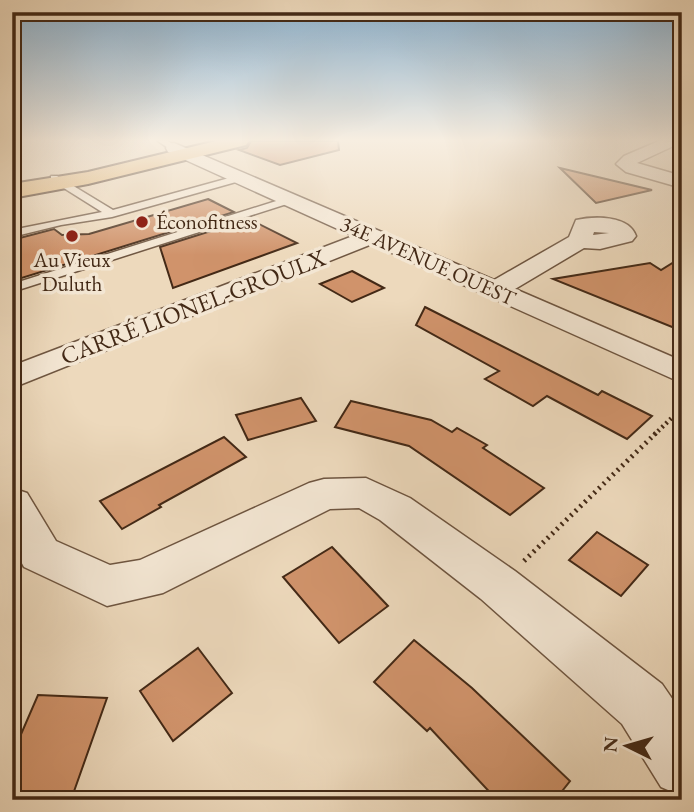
<svg xmlns="http://www.w3.org/2000/svg" width="694" height="812" font-family="'EB Garamond',serif">
<style>
.building{fill:#d0936b;stroke:#432916;stroke-width:2}
.lines{fill:none;stroke-linecap:round;stroke-linejoin:round}
.service-casing{stroke:#6e5540;stroke-width:3}
.minor-casing{stroke:#6e5540;stroke-width:3}
.primary-casing{stroke:#432916;stroke-width:4}
.path-far1{stroke:#432916;stroke-width:4.5;stroke-dasharray:2 3.5;stroke-linecap:butt}
.path{stroke:#432916;stroke-width:5;stroke-dasharray:2 4.5;stroke-linecap:butt}
.service{fill:#f3e6d3;fill-rule:evenodd}
.minor{fill:#f3e6d3;fill-rule:evenodd}
.primary{fill:#e6bc7e;fill-rule:evenodd}
.poi-dot{fill:#8f2418;stroke:#f3e6d3;stroke-width:2.5}
.labels{text-anchor:middle;stroke-width:7;stroke-linejoin:round;paint-order:stroke}
.far-poi-label{font-size:21px;fill:#432916;stroke:#f3e6d3;text-anchor:start}
.far-street-label{font-size:21px;fill:#432916;stroke:#f3e6d3}
.street-label{font-size:24px;fill:#432916;stroke:#f3e6d3}
</style>
<rect width="100%" height="100%" fill="#edd9bc"/>
<filter id="stains"><feTurbulence type="fractalNoise" baseFrequency=".00286" numOctaves="4"/><feColorMatrix values="0 0 0 0 .2 0 0 0 0 .09 0 0 0 0 .02 0 0 0 .5 -.17"/></filter>
<radialGradient id="worn" r=".72"><stop offset=".6" stop-color="#630" stop-opacity="0"/><stop offset="1" stop-color="#630" stop-opacity=".3"/></radialGradient>
<g class="building">
<path d="M251 141H338L339 150 280 165 239 150 247 148Z"/>
<path d="M560 168 652 190 596 203Z"/>
<path d="M208 199 234 212 12 281V240L54 229 62 235 89 234Z"/>
<path d="M249 219 297 243 173 288 160 247Z"/>
<path d="M682 257V331L553 279 650 263 661 270Z"/>
<path d="M352 271 384 288 352 302 320 284Z"/>
<path d="M425 307 598 395 602 391 652 416 627 439 547 396 533 406 485 379 499 371 416 325Z"/>
<path d="M301 398 316 421 248 440 236 415Z"/>
<path d="M351 401 431 420 452 432 457 428 487 445 483 448 544 488 510 515 409 446 335 427Z"/>
<path d="M224 437 246 457 159 505 161 507 122 529 100 501Z"/>
<path d="M597 532 648 565 621 596 569 560Z"/>
<path d="M332 547 388 606 339 643 283 577Z"/>
<path d="M414 640 472 688 570 781 555 800H497L430 728 427 731 374 682Z"/>
<path d="M198 648 232 693 173 741 140 691Z"/>
<path d="M38 695 107 698 72 797 12 794V755Z"/>
</g>
<g class="lines">
<g class="service-casing">
<g id="service">
<path d="M158 141H168L178 148 171 150Z"/>
<path d="M240 175 243 176V180L112 217 61 225 12 237V230L102 212 51 180V176H57L113 210Z"/>
<path d="M289 197 294 200 293 202 12 292V284Z"/>
</g>
</g>
<g class="minor-casing">
<g id="minor">
<path d="M659 141 682 142 637 163 682 176V188L626 172 616 164 624 156Z"/>
<path d="M174 143 494 280 569 237 576 220C594 216 629 215 636 236L632 241 600 249 584 248 515 289 682 361V383L372 244 12 388V366L353 236 168 152 166 148 168 144ZM594 232 609 233 593 235Z"/>
<path d="M366 478 410 498 515 571 662 684 682 713V796L661 787 622 724 481 599 380 520 359 508 330 509 163 593 107 606 24 567 12 545V488L27 493 56 541 110 565 140 560 309 483 324 479Z"/>
</g>
</g>
<g class="primary-casing">
<path id="primary" d="M216 141H249L246 145 88 184 12 198V184L88 172Z"/>
</g>
<path class="path-far1" d="M654 435 682 408"/>
<path class="path" d="M524 561 656 433"/>
<use href="#service" class="service"/>
<use href="#minor" class="minor"/>
<use href="#primary" class="primary"/>
</g>
<linearGradient id="sky" x2="0" y2="1"><stop stop-color="#8bb5d6"/><stop offset="0.55" stop-color="#f7eee1"/><stop offset="1" stop-color="#f7eee1" stop-opacity="0"/></linearGradient>
<rect width="694" height="255" fill="url(#sky)"/>
<g class="poi-dot">
<circle cx="142" cy="222" r="7"/>
<circle cx="72" cy="236" r="7"/>
</g>
<g class="labels">
<g class="far-poi-label">
<text x="156" y="229">Éconofitness</text>
<text x="72" y="267" text-anchor="middle">Au Vieux<tspan x="72" dy="24">Duluth</tspan></text>
</g>
<g class="far-street-label">
<text transform="translate(428 261) rotate(24)" y="7">34E AVENUE OUEST</text>
</g>
<g class="street-label">
<text transform="translate(193 307) rotate(-21)" y="8">CARRÉ LIONEL-GROULX</text>
</g>
</g>
<rect width="694" height="812" fill="none" stroke="#edd9bc" stroke-width="42"/>
<rect x="14" y="14" width="666" height="784" fill="none" stroke="#432916" stroke-width="3.5"/>
<rect x="21" y="21" width="652" height="770" fill="none" stroke="#432916" stroke-width="2"/>
<g transform="translate(627 746) rotate(275)" stroke="#f3e6d3" stroke-width="5" paint-order="stroke">
<path d="M0-5L12 26L0 18L-12 26Z" fill="#432916"/>
<text y="-10" font-size="19" font-weight="bold" text-anchor="middle" fill="#432916">N</text>
</g>
<rect width="100%" height="100%" filter="url(#stains)"/>
<rect width="100%" height="100%" fill="url(#worn)"/>
</svg>
